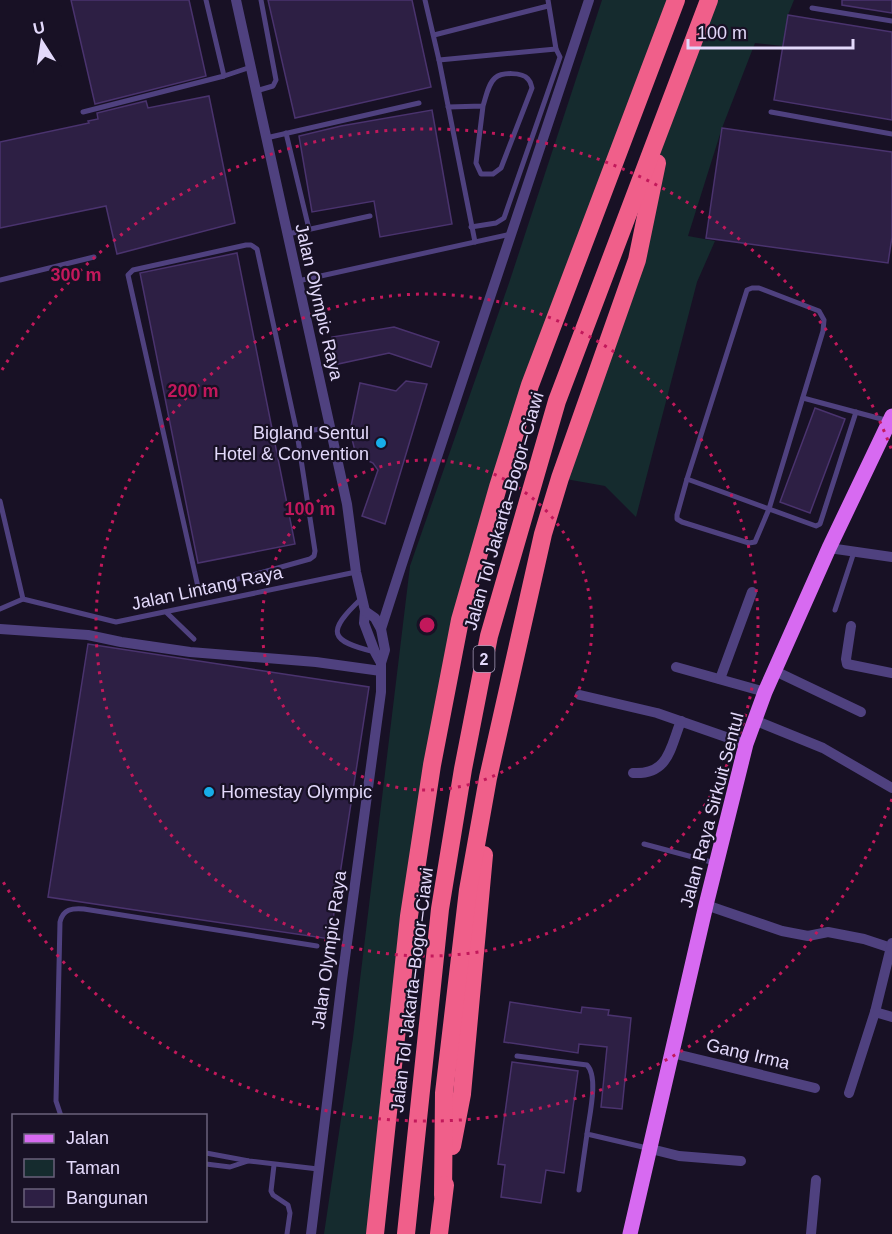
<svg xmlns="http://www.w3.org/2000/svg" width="892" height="1234" font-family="Arial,sans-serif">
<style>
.green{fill:#152b2e}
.building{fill:#2d1f44;stroke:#4a336e;stroke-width:1.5}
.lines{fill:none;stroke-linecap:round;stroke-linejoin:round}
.lane{stroke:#4f417f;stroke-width:5}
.street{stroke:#4f417f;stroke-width:10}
.primary{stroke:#d76af1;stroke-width:15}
.highway{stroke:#f05f8a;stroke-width:18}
.ring{fill:none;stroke:#c2185b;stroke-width:3;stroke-dasharray:3 6}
.poi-dot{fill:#17aee9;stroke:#181125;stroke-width:2}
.labels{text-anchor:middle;stroke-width:4.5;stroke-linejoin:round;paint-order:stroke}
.shield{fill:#181125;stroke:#a69dbb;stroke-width:1.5}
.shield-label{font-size:16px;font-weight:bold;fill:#e3d9fb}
.street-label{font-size:18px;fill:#e3d9fb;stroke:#181125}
.poi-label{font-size:18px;fill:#e3d9fb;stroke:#181125;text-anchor:end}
.centre{fill:#c2185b;stroke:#181125;stroke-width:3}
.ring-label{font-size:18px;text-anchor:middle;font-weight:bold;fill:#c2185b;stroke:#181125;stroke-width:4.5;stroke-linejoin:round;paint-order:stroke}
</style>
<rect width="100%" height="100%" fill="#181125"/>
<g class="green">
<path d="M602 0H676L530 385 460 620 369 1234H324L353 1038 410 566 509 283Z"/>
<path d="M709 0H794L788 15 783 46 755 43 722 128 688 236 715 241 697 282 636 517 605 486 560 478 637 260 668 108Z"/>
</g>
<g class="building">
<path d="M71 0H189L206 76 95 104Z"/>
<path d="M268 0H412L431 87 295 118Z"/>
<path d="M842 0H892V13L842 5Z"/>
<path d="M788 15 892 32V120L774 100Z"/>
<path d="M209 96 235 223 117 254 106 206 0 228V142L89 123 88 121 98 119 97 113 146 101 148 108Z"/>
<path d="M432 110 452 224 380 237 374 201 312 212 299 136 341 126Z"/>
<path d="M722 128 892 152V237L888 263 706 238Z"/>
<path d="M237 253 295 544 198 563 140 273Z"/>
<path d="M394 327 439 342 431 367 389 353 338 364 332 337Z"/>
<path d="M406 381 427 384 385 524 362 516 378 470 373 463 356 455 350 431 360 383 396 391Z"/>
<path d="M815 408 845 419 810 513 780 502Z"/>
<path d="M88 644 369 687 330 939 48 897Z"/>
<path d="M510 1002 581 1013 582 1007 609 1010 608 1015 631 1018 622 1109 601 1107 607 1047 579 1044 578 1053 504 1042Z"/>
<path d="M512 1062 578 1071 564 1173 546 1170 541 1203 501 1197 505 1165 498 1164Z"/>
</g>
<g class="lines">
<g class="lane">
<path d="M425 0 439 60 475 242"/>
<path d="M812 8 892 21"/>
<path d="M434 35 548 6"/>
<path d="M439 60 556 49"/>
<path d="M224 76 251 67"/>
<path d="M256 91 273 86 276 80 261 0"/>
<path d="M448 107 483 106 476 163 481 174H493L501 168 532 88C531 85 531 82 528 79 522 72 502 72 495 78 488 84 486 97 483 106"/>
<path d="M83 112 224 76 206 0"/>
<path d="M771 112 892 134"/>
<path d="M286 133 309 229"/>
<path d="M266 138 419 103"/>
<path d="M471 227 496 223 504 218 558 63 560 57 556 49 548 0"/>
<path d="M288 234 370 216"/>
<path d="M246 245H251L257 249 297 433 315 551 314 556 310 559 202 589 198 587 128 275 133 270Z"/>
<path d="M0 280 94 257"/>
<path d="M298 281 511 234"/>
<path d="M752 288H759L819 311 824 320 823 331 769 509 687 479 747 290Z"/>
<path d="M803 398 889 421"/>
<path d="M297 433 331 427"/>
<path d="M687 479 677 515V519L682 522 749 543 755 542 769 509 816 526 820 524 856 412"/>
<path d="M0 501 23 599 116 622 356 572"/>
<path d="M361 599C326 632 329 641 375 652"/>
<path d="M0 609 23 599"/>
<path d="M835 610 854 552"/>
<path d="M167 613 194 639"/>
<path d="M644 844 715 863"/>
<path d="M517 1056 587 1065C599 1077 589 1117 587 1134L647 1148"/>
<path d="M61 1116 56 1101 60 922C63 909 72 908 84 909L317 946"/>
<path d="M206 1153 249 1161 318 1169"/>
<path d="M206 1164 230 1167 248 1161"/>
<path d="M274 1165 271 1191 273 1195 288 1205 290 1213 287 1234"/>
<path d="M579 1190 587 1134"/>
</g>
<g class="street">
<path d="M236 0 347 504 356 572 365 611 364 623 375 652 381 663"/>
<path d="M829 548 892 557"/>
<path d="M851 626 846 659 847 664 892 673"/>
<path d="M0 629 88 635 121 642 190 652 316 662 381 671"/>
<path d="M381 629C448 419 520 210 589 0"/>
<path d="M676 667 765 692"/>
<path d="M775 671 861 712"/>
<path d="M720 679 752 592"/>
<path d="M580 695 657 713 746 744"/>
<path d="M754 720 823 748 892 788"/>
<path d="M633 773C669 775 670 748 681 721"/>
<path d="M706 905 782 931 808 936 828 932 864 939 891 948"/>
<path d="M875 1012 892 1017"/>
<path d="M672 1053 815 1088"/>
<path d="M849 1093 875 1012 892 943"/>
<path d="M651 1149 679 1156 741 1161"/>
<path d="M311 1234 342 980 381 692V663L385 650 381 629 375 618 365 611"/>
<path d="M811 1234 816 1180"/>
</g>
<path class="primary" d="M630 1234 706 905 746 744 765 692 829 548 892 416"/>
<g class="highway">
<path d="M452 1146 462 1094 484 855"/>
<path d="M443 1195 444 1093 468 890 488 778 543 534 560 478 637 260 657 163"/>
<path d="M375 1234 409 916 432 765 460 620 498 487 530 385 676 0"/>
<path d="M406 1234 440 909 463 769 489 636 557 401 709 0"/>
<path d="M439 1234 445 1185"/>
</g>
</g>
<g class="ring">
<circle cx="427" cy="625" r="165"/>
<circle cx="427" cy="625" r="331"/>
<path d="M892 799A496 496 0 0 1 2 880M2 370A496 496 0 0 1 892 451"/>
</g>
<g class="poi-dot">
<circle cx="381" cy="443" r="6"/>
<circle cx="209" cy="792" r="6"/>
</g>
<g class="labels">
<rect class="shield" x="473.5" y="646" width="21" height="26" rx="4.5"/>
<g class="shield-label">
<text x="484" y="665">2</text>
</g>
<g class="street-label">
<text transform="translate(319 302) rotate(77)" y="6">Jalan Olympic Raya</text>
<text transform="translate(504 511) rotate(-74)" y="6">Jalan Tol Jakarta–Bogor–Ciawi</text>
<text transform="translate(207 588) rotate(-12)" y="6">Jalan Lintang Raya</text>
<text transform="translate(712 810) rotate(-75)" y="6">Jalan Raya Sirkuit Sentul</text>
<text transform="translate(329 950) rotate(-82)" y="6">Jalan Olympic Raya</text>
<text transform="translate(412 990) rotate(-83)" y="6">Jalan Tol Jakarta–Bogor–Ciawi</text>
<text transform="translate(748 1054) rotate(13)" y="6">Gang Irma</text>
</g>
<g class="poi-label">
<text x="369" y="439">Bigland Sentul<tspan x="369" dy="21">Hotel &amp; Convention</tspan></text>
<text x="221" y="798" text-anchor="start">Homestay Olympic</text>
</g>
</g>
<circle cx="427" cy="625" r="9" class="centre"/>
<g class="ring-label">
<text x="76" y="281">300 m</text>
<text x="193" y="397">200 m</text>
<text x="310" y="515">100 m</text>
</g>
<rect x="12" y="1114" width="195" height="108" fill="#181125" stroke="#69617b" stroke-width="1.5"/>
<rect x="24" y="1134" width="30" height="9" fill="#d76af1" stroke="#69617b" stroke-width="1.5"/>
<text x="66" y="1144" font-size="18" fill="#e3d9fb">Jalan</text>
<rect x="24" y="1159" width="30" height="18" fill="#152b2e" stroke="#69617b" stroke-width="1.5"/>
<text x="66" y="1174" font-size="18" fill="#e3d9fb">Taman</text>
<rect x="24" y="1189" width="30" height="18" fill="#2d1f44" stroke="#69617b" stroke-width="1.5"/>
<text x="66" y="1204" font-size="18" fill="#e3d9fb">Bangunan</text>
<g transform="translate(42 42) rotate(348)" stroke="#181125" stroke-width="4.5" paint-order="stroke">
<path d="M0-4.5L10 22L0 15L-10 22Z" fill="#e3d9fb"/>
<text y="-9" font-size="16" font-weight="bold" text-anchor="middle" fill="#e3d9fb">U</text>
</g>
<path d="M688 39v9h165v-9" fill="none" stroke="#e3d9fb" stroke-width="3"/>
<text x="697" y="39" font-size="18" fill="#e3d9fb" stroke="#181125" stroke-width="4.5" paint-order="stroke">100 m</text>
</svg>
